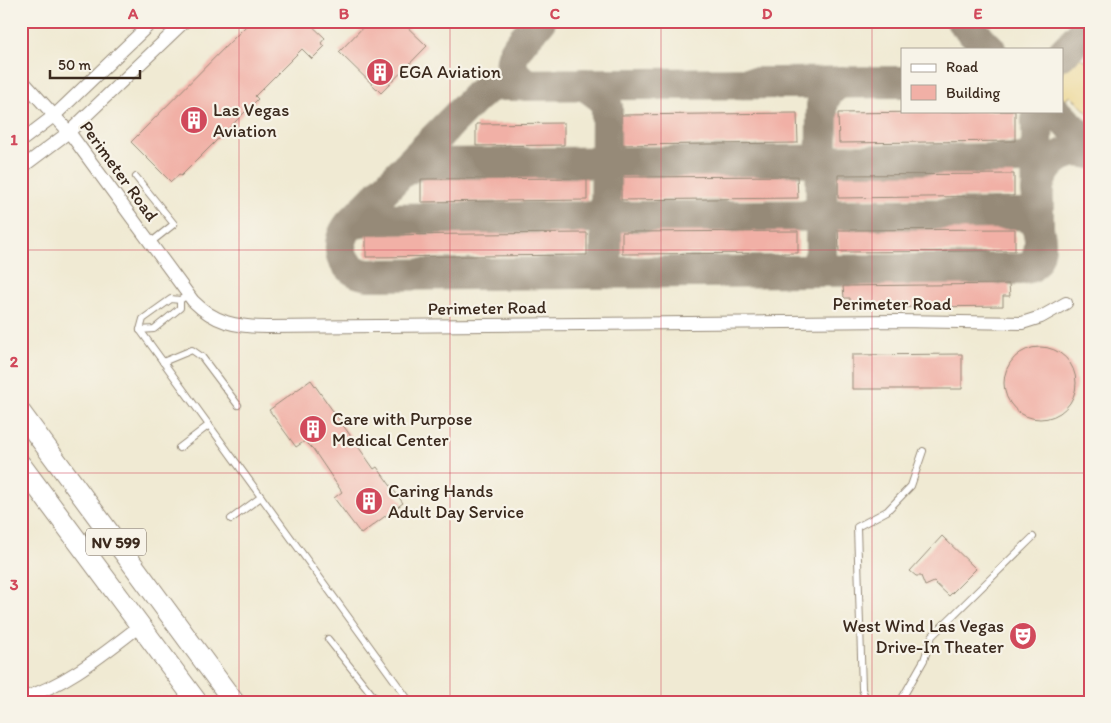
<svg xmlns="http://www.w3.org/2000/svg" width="1111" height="723" font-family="Itim,sans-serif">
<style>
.sand{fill:#eeda9e;stroke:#94825e}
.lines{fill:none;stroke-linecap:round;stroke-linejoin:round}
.taxiway{stroke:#968a78;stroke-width:32}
.building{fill:#f1b0a6}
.service-casing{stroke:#968a78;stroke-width:8}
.minor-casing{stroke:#968a78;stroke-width:14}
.primary-casing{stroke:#968a78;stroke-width:22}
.service{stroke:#fff;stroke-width:6}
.minor{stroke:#fff;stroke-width:12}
.primary{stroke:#fff;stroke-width:20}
.grid{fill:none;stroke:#d1495b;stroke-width:1;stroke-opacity:0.55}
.labels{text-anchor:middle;stroke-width:4.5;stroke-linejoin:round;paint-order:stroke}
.shield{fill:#f7f3e8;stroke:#73665b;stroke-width:1}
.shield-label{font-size:16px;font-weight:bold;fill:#3b2a1e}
.poi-label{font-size:18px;fill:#3b2a1e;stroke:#f7f3e8;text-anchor:start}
.street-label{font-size:18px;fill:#3b2a1e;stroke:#f7f3e8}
.neatline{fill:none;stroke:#d1495b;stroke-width:2}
.grid-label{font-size:16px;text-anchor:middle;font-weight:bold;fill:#d1495b}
</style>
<rect width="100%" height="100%" fill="#f7f3e8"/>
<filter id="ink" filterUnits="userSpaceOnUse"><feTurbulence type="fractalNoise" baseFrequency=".02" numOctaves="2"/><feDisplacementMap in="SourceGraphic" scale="10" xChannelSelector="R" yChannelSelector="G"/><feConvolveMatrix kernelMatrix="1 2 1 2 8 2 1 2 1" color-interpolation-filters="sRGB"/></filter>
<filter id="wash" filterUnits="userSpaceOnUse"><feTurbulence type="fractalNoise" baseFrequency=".0096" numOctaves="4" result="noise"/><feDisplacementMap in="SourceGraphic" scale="20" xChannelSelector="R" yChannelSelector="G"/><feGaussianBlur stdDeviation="1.12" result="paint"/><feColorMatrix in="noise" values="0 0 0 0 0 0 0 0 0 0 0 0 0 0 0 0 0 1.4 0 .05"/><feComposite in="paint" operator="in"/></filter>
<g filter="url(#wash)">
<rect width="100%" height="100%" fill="#f0ead3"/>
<path class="sand" d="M1076 57 1090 62V115L1071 96 1062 102C1062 86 1057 63 1076 57Z"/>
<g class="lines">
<g class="taxiway">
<path d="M962 21 990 49"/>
<path d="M1062 54 1090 25"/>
<path d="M528 84C492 66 524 39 540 21"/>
<path d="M584 84 603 98 607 107 606 256 603 267 593 272"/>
<path d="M1037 111 1038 226"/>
<path d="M1055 111 1090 145"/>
<path d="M402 172 413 166 423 164 1022 159 1031 156 1037 145"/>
<path d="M1037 191C1042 166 1062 146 1090 153"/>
<path d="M350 224 377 219 1021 214C1043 218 1046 254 1030 267L1021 269 368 275C340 271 333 245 350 224L476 97 487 88 496 85 902 82"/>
<path d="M806 271 817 266 821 253 822 106C824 94 831 87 842 82"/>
</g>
</g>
<g id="blocks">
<g class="building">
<path d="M251 21H307L325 38 321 43 325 46 312 59 302 49 255 96 258 99 181 176 179 175 171 182 131 142Z"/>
<path d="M369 21H401L427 46 381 93 339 52Z"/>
<path d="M1015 111V141L839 143 838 113Z"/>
<path d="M797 113 798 143 621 145V115Z"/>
<path d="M564 123V145L476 146V124Z"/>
<path d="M1014 174V196L838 198V175Z"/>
<path d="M797 176 798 198 621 200V177Z"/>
<path d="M587 178V200L421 202V179Z"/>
<path d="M1015 229V251L839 252 838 230Z"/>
<path d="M798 231V253L622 254V232Z"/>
<path d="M587 233V255L366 257V235Z"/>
<path d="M1009 284 1010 296H1003V306L850 308V298H844L843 286Z"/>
<circle cx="1040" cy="383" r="36"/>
<path d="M962 354V389H852V355Z"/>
<path d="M311 380 374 469 377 467 403 503 361 534 334 498 342 492 313 449 305 441 296 447 269 410Z"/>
<path d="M942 536 976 569 949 596 934 582 925 586 921 576H916L910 571Z"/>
</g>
</g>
</g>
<g filter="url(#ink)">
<use href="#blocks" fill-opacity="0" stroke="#968a78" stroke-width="1"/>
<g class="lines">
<g class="service-casing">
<g id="service">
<path d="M136 177 174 224 150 243"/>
<path d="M140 330 410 702"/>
<path d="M140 330 143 319 171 299 180 300 188 295"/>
<path d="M140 330 154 329 180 308V300"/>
<path d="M163 362 192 350 202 357 238 405"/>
<path d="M179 448 209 425"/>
<path d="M231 519 261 497"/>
<path d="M328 639 378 702"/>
<path d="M867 702 862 689 857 527 887 511 911 486 923 451"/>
<path d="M900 702 924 660 932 636 1033 537"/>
</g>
</g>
<g class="minor-casing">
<g id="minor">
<path d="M21 79 69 132 193 301C215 323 236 327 267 327L898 321 1022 323 1041 317 1066 303"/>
<path d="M21 141 55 115 153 21"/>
<path d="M21 168 69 132 185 21"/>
<path d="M21 699C68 684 103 654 141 625"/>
</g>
</g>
<g class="primary-casing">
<g id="primary">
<path d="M21 413 234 702"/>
<path d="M21 465 197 702"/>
</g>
</g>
<use href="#service" class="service"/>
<use href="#minor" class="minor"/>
<use href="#primary" class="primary"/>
</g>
</g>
<path class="grid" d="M239 21V702M450 21V702M661 21V702M872 21V702M21 250H1090M21 473H1090"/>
<defs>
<g id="building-disc" transform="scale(1.4375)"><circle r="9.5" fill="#d1495b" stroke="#f7f3e8"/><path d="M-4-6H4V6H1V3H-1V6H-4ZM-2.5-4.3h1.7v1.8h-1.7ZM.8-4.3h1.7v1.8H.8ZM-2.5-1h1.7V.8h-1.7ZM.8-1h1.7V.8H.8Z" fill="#fff"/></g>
<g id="theatre-disc" transform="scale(1.4375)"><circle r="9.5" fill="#d1495b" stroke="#f7f3e8"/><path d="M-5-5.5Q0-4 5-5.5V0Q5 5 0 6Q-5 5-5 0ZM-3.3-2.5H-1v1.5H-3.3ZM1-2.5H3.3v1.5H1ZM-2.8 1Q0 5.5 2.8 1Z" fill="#fff"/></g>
</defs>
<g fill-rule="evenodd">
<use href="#building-disc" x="380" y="72"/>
<use href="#building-disc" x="194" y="120"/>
<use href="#building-disc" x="313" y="429"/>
<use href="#building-disc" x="369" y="501"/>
<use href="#theatre-disc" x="1023" y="636"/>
</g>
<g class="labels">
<rect class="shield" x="86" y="528.5" width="60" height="27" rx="4"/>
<g class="shield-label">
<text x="116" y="548">NV 599</text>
</g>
<g class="poi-label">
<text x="399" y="78">EGA Aviation</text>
<text x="213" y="116">Las Vegas<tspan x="213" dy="21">Aviation</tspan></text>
<text x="332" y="425">Care with Purpose<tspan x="332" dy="21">Medical Center</tspan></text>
<text x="388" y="497">Caring Hands<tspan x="388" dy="21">Adult Day Service</tspan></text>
<text x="1004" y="632" text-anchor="end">West Wind Las Vegas<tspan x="1004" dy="21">Drive-In Theater</tspan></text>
</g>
<g class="street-label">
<text transform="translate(119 171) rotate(54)" y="6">Perimeter Road</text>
<text x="892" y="310">Perimeter Road</text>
<text transform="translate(487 308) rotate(-1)" y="6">Perimeter Road</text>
</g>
</g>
<rect width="1111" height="723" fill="none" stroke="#f7f3e8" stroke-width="55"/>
<rect x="901" y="48" width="162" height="65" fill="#f7f3e8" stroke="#aca397"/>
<rect x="911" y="64" width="25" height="8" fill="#ffffff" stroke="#aca397"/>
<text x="946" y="72" font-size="15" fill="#3b2a1e">Road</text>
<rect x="911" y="85" width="25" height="15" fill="#f1b0a6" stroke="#aca397"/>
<text x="946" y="98" font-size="15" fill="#3b2a1e">Building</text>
<path d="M50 70v8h90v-8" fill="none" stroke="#3b2a1e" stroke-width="2.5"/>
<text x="58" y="70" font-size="15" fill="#3b2a1e" stroke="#f7f3e8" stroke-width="4" paint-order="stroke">50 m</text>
<rect x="28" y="28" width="1056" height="668" class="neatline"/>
<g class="grid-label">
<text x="133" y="19">A</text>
<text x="344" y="19">B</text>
<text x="555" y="19">C</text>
<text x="767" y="19">D</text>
<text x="978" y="19">E</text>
<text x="14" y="145">1</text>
<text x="14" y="367">2</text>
<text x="14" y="590">3</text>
</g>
</svg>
